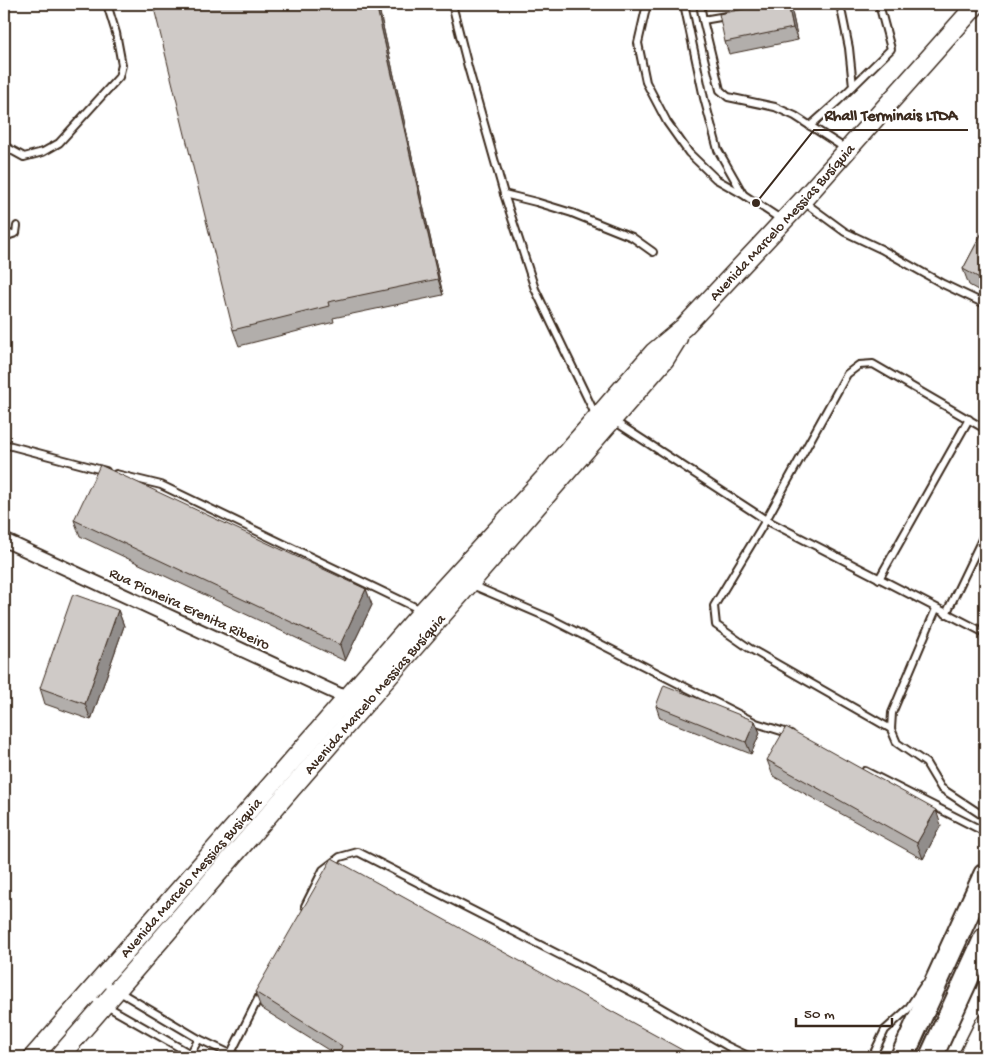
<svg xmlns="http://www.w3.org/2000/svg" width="989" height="1061" font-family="'Gochi Hand',sans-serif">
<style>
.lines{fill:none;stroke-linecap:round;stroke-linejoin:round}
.lane-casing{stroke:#3b2a1e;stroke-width:10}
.street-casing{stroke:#3b2a1e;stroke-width:16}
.secondary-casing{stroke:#3b2a1e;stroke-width:21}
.highway-casing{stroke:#3b2a1e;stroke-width:26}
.lane{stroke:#fff;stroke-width:6}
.street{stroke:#fff;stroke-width:12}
.secondary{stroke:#fff;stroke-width:18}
.highway{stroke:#fff;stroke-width:22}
.wall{fill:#b2aeab;stroke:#3b2a1e}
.shaded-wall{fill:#918d8b;stroke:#3b2a1e}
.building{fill:#cfcac7;stroke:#3b2a1e}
.labels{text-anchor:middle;stroke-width:4.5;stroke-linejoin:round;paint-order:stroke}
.street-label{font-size:15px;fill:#3b2a1e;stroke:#fff}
.leader{fill:none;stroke:#3b2a1e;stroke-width:2}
.callout-dot{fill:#3b2a1e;stroke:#fff;stroke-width:2}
.callout-label{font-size:16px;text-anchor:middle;font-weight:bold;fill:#3b2a1e;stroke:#fff;stroke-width:4.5;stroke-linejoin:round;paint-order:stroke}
</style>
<rect width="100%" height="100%" fill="#fff"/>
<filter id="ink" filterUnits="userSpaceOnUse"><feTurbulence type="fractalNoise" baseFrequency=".02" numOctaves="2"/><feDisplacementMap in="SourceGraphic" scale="10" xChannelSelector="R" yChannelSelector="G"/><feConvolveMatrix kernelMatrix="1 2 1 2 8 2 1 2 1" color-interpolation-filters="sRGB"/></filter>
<g filter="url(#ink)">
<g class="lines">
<g class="lane-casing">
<g id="lane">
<path d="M452 4 468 67 504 194 535 289 596 416"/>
<path d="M647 4 638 43 646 82 667 122 689 153 716 179 744 195 782 220"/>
<path d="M684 4 704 98 718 150 743 194"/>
<path d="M700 4 703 20 720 90 728 97 775 107 795 116 846 149"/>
<path d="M840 4 849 48 853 86"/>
<path d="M703 20 726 16"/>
<path d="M810 126 838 101 891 49 879 4"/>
<path d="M4 146 24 157 43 152 59 143 119 77 122 65 116 33 107 4"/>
<path d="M504 194 536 202 572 213 632 237 653 252"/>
<path d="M804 202 845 232 881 249 943 284 985 304"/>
<path d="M4 237 16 233 17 226"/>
<path d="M614 421 766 520 985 633"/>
<path d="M4 444 106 471"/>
<path d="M116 474 161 485 421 610"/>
<path d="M879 579 969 419"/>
<path d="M472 585 549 618 756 723 791 734"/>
<path d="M936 609 892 713 891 729 897 743 926 763 941 788 985 817"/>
<path d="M946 614 985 533"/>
<path d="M891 729 749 648 716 625 714 606 766 520 847 374 859 365 873 364 985 429"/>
<path d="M865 771 985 832"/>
<path d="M305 906 323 870 340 857 358 852 644 998 727 1046 750 1057"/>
<path d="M101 981 199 1039 237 1057"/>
<path d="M89 996 196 1057"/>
<path d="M190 1054 199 1039"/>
<path d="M229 1057 262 991"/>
<path d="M872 1057 885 1030 908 1009 924 985"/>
</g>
</g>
<g class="street-casing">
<path id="street" d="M4 540 353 701"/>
</g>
<g class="secondary-casing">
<g id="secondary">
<path id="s1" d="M33 1057 347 698 423 611 548 474 654 352 684 327 802 201 977 4"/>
<path id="s2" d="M59 1057 363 706 665 359 678 338"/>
<path d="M968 1057 985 1023"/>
</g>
</g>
<g class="highway-casing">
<g id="highway">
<path d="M902 1057 985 875"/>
<path d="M931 1057 985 939"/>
</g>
</g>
<use href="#lane" class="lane"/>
<use href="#street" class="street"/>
<use href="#secondary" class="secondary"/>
<use href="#highway" class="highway"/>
</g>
<g class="wall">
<path d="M378 4 443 295 333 318 334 322 239 346 233 330Z"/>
<path d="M792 12 798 40 729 54 725 42Z"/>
<path d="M985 227V294L969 285 963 269Z"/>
<path d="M74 520 366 589 372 605 345 661 80 536Z"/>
<path d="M118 610 124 626 91 720 45 704 40 688Z"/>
<path d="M656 706 755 721 760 733 751 754 660 718Z"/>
<path d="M767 760 941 825 923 859 773 776Z"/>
<path d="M255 992 695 1057 338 1056 261 1008Z"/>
</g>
<g class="shaded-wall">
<path d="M376 4H378L443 295 438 279Z"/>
<path d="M788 4 792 12 798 40 793 28Z"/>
<path d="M366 589 372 605 345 661 340 645Z"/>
<path d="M118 610 124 626 91 720 85 704Z"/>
<path d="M755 721 760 733 751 754 746 742Z"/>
<path d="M936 810 941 825 923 859 917 843Z"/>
</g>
<g class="building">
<path d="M153 4H376L438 279 328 302 329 306 233 330Z"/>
<path d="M768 4H788L793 28 725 42 719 14Z"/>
<path d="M985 227V281L963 269Z"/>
<path d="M100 465 366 589 340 645 74 520Z"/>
<path d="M73 594 118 610 85 704 40 688Z"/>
<path d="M664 685 755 721 746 742 656 706Z"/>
<path d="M786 727 936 810 917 843 767 760Z"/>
<path d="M332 858 695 1057H338L342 1046 255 992Z"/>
</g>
</g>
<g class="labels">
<g class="street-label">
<text dy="5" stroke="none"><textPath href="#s1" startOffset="1122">Avenida Marcelo Messias Busíquia</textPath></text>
<text transform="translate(190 608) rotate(25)" y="5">Rua Pioneira Erenita Ribeiro</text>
<text dy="5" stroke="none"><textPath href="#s2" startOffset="481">Avenida Marcelo Messias Busíquia</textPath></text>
<text dy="5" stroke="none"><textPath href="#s1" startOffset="239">Avenida Marcelo Messias Busiquia</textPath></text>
</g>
</g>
<path class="leader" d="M756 203L814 130H968"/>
<circle class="callout-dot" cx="756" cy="203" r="5"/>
<g class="callout-label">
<text x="891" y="120">Rhall Terminais LTDA</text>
</g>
<rect width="989" height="1061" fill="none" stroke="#fff" stroke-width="20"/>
<rect x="10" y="10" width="969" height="1041" fill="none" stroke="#3b2a1e" stroke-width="2" filter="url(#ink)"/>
<path d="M796 1018v8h96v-8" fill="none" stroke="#3b2a1e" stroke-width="2.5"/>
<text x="804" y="1018" font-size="15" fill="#3b2a1e" stroke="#ffffff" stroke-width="4" paint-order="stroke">50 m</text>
</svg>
